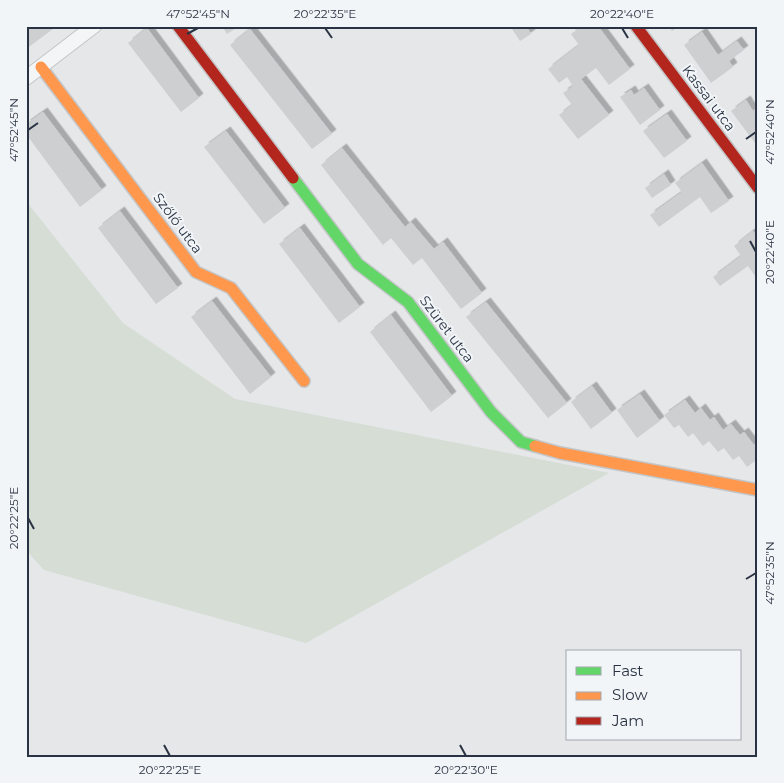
<svg xmlns="http://www.w3.org/2000/svg" width="784" height="783" font-family="Montserrat,sans-serif">
<style>
.green{fill:#d5ddd5}
.building{fill:#cdcfd1;filter:url(#shadow)}
.lines{fill:none;stroke-linecap:round;stroke-linejoin:round}
.street-casing{stroke:#c3c5c7;stroke-width:16}
.fast-casing{stroke:#c3c5c7;stroke-width:14}
.slow-casing{stroke:#c3c5c7;stroke-width:14}
.jam-casing{stroke:#c3c5c7;stroke-width:14}
.street{stroke:#f3f5f6;stroke-width:14}
.fast{stroke:#63d668;stroke-width:11}
.slow{stroke:#ff974d;stroke-width:11}
.jam{stroke:#b3261e;stroke-width:11}
.ticks{fill:none;stroke:#2a3343;stroke-width:2}
.labels{text-anchor:middle;stroke-width:4;stroke-linejoin:round;paint-order:stroke}
.street-label{font-size:14px;fill:#2a3343;stroke:#f2f5f8}
.neatline{fill:none;stroke:#2a3343;stroke-width:2}
.ticks-label{font-size:12px;text-anchor:middle;fill:#2a3343}
</style>
<defs>
<filter id="shadow"><feDropShadow dx="4.5" dy="-4.5" stdDeviation="0" flood-color="#0004"/></filter>
</defs>
<rect width="100%" height="100%" fill="#e5e7e9"/>
<path class="green" d="M26 201 123 323 235 399 609 473 306 643 44 570 26 550Z"/>
<g class="building">
<path d="M26 26H57L26 49Z"/>
<path d="M222 26H239L227 34Z"/>
<path d="M510 26H526L531 34 520 41Z"/>
<path d="M582 26H585L587 29 591 26H598L630 69 609 85 596 68 581 79 609 115 578 139 559 115 572 105 563 93 573 86 567 77 559 83 548 69 579 45 571 34Z"/>
<path d="M669 26H679L672 31Z"/>
<path d="M147 28 199 98 181 112 128 43Z"/>
<path d="M250 29 332 134 312 149 230 45Z"/>
<path d="M702 32 718 55 737 41 744 50 729 61 733 67 711 83 684 45Z"/>
<path d="M644 88 660 110 640 125 620 97 631 90 634 95Z"/>
<path d="M746 100 753 111 758 107V147L731 111Z"/>
<path d="M43 112 102 190 80 207 26 134V124Z"/>
<path d="M667 114 687 141 664 158 643 131Z"/>
<path d="M226 131 285 208 264 224 204 147Z"/>
<path d="M342 148 405 227 411 222 434 249 443 242 482 293 461 309 422 258 413 265 391 238 383 245 321 165Z"/>
<path d="M702 163 729 201 711 213 700 197 659 227 650 215 682 192 675 183Z"/>
<path d="M664 174 671 185 652 198 645 188Z"/>
<path d="M120 211 178 288 156 304 98 228Z"/>
<path d="M300 228 360 307 339 323 279 244Z"/>
<path d="M753 231 758 238V280L748 266 720 286 713 277 741 256 734 246Z"/>
<path d="M212 301 271 377 250 394 191 317Z"/>
<path d="M486 302 567 403 548 418 466 317Z"/>
<path d="M391 315 452 396 431 412 370 332Z"/>
<path d="M592 386 612 413 591 429 571 402Z"/>
<path d="M640 394 660 421 637 438 617 410Z"/>
<path d="M685 400 695 413 701 408 710 420 714 417 723 430 731 424 740 435 744 432 754 445 758 442V459L747 467 739 456 733 460 724 448 718 452 709 441 703 446 693 433 688 437 679 425 674 428 664 415Z"/>
</g>
<g class="lines">
<g class="street-casing">
<path id="street" d="M26 78 94 26"/>
</g>
<g class="fast-casing">
<path id="fast" d="M293 178 358 264 408 302 491 412 521 442 535 446"/>
</g>
<g class="slow-casing">
<g id="slow">
<path d="M41 67 196 272 231 288 304 381"/>
<path d="M535 446 560 453 758 490"/>
</g>
</g>
<g class="jam-casing">
<g id="jam">
<path d="M178 26 293 178"/>
<path d="M636 26 758 188"/>
</g>
</g>
<use href="#street" class="street"/>
<use href="#fast" class="fast"/>
<use href="#slow" class="slow"/>
<use href="#jam" class="jam"/>
</g>
<path class="ticks" d="M325 28 332 38M622 28 628 38M187 34 198 28M28 130 38 123M746 139 756 132M750 241 756 252M28 518 34 529M746 579 756 573M164 745 170 756M460 745 466 756"/>
<g class="labels">
<g class="street-label">
<text transform="translate(709 98) rotate(53)" y="5">Kassai utca</text>
<text transform="translate(178 223) rotate(53)" y="5">Szőlő utca</text>
<text transform="translate(447 329) rotate(53)" y="5">Szüret utca</text>
</g>
</g>
<rect width="784" height="783" fill="none" stroke="#f2f5f8" stroke-width="55"/>
<rect x="566" y="650" width="175" height="90" fill="#f2f5f8" stroke="#a2a7b0"/>
<rect x="576" y="667" width="25" height="8" fill="#63d668" stroke="#a2a7b0"/>
<text x="612" y="676" font-size="15" fill="#2a3343">Fast</text>
<rect x="576" y="692" width="25" height="8" fill="#ff974d" stroke="#a2a7b0"/>
<text x="612" y="700" font-size="15" fill="#2a3343">Slow</text>
<rect x="576" y="717" width="25" height="8" fill="#b3261e" stroke="#a2a7b0"/>
<text x="612" y="726" font-size="15" fill="#2a3343">Jam</text>
<rect x="28" y="28" width="728" height="728" class="neatline"/>
<g class="ticks-label">
<text x="198" y="18">47°52'45"N</text>
<text x="325" y="18">20°22'35"E</text>
<text x="622" y="18">20°22'40"E</text>
<text transform="translate(14 130) rotate(-90)" y="4">47°52'45"N</text>
<text transform="translate(770 132) rotate(-90)" y="4">47°52'40"N</text>
<text transform="translate(770 252) rotate(-90)" y="4">20°22'40"E</text>
<text transform="translate(14 518) rotate(-90)" y="4">20°22'25"E</text>
<text transform="translate(770 573) rotate(-90)" y="4">47°52'35"N</text>
<text x="170" y="774">20°22'25"E</text>
<text x="466" y="774">20°22'30"E</text>
</g>
</svg>
